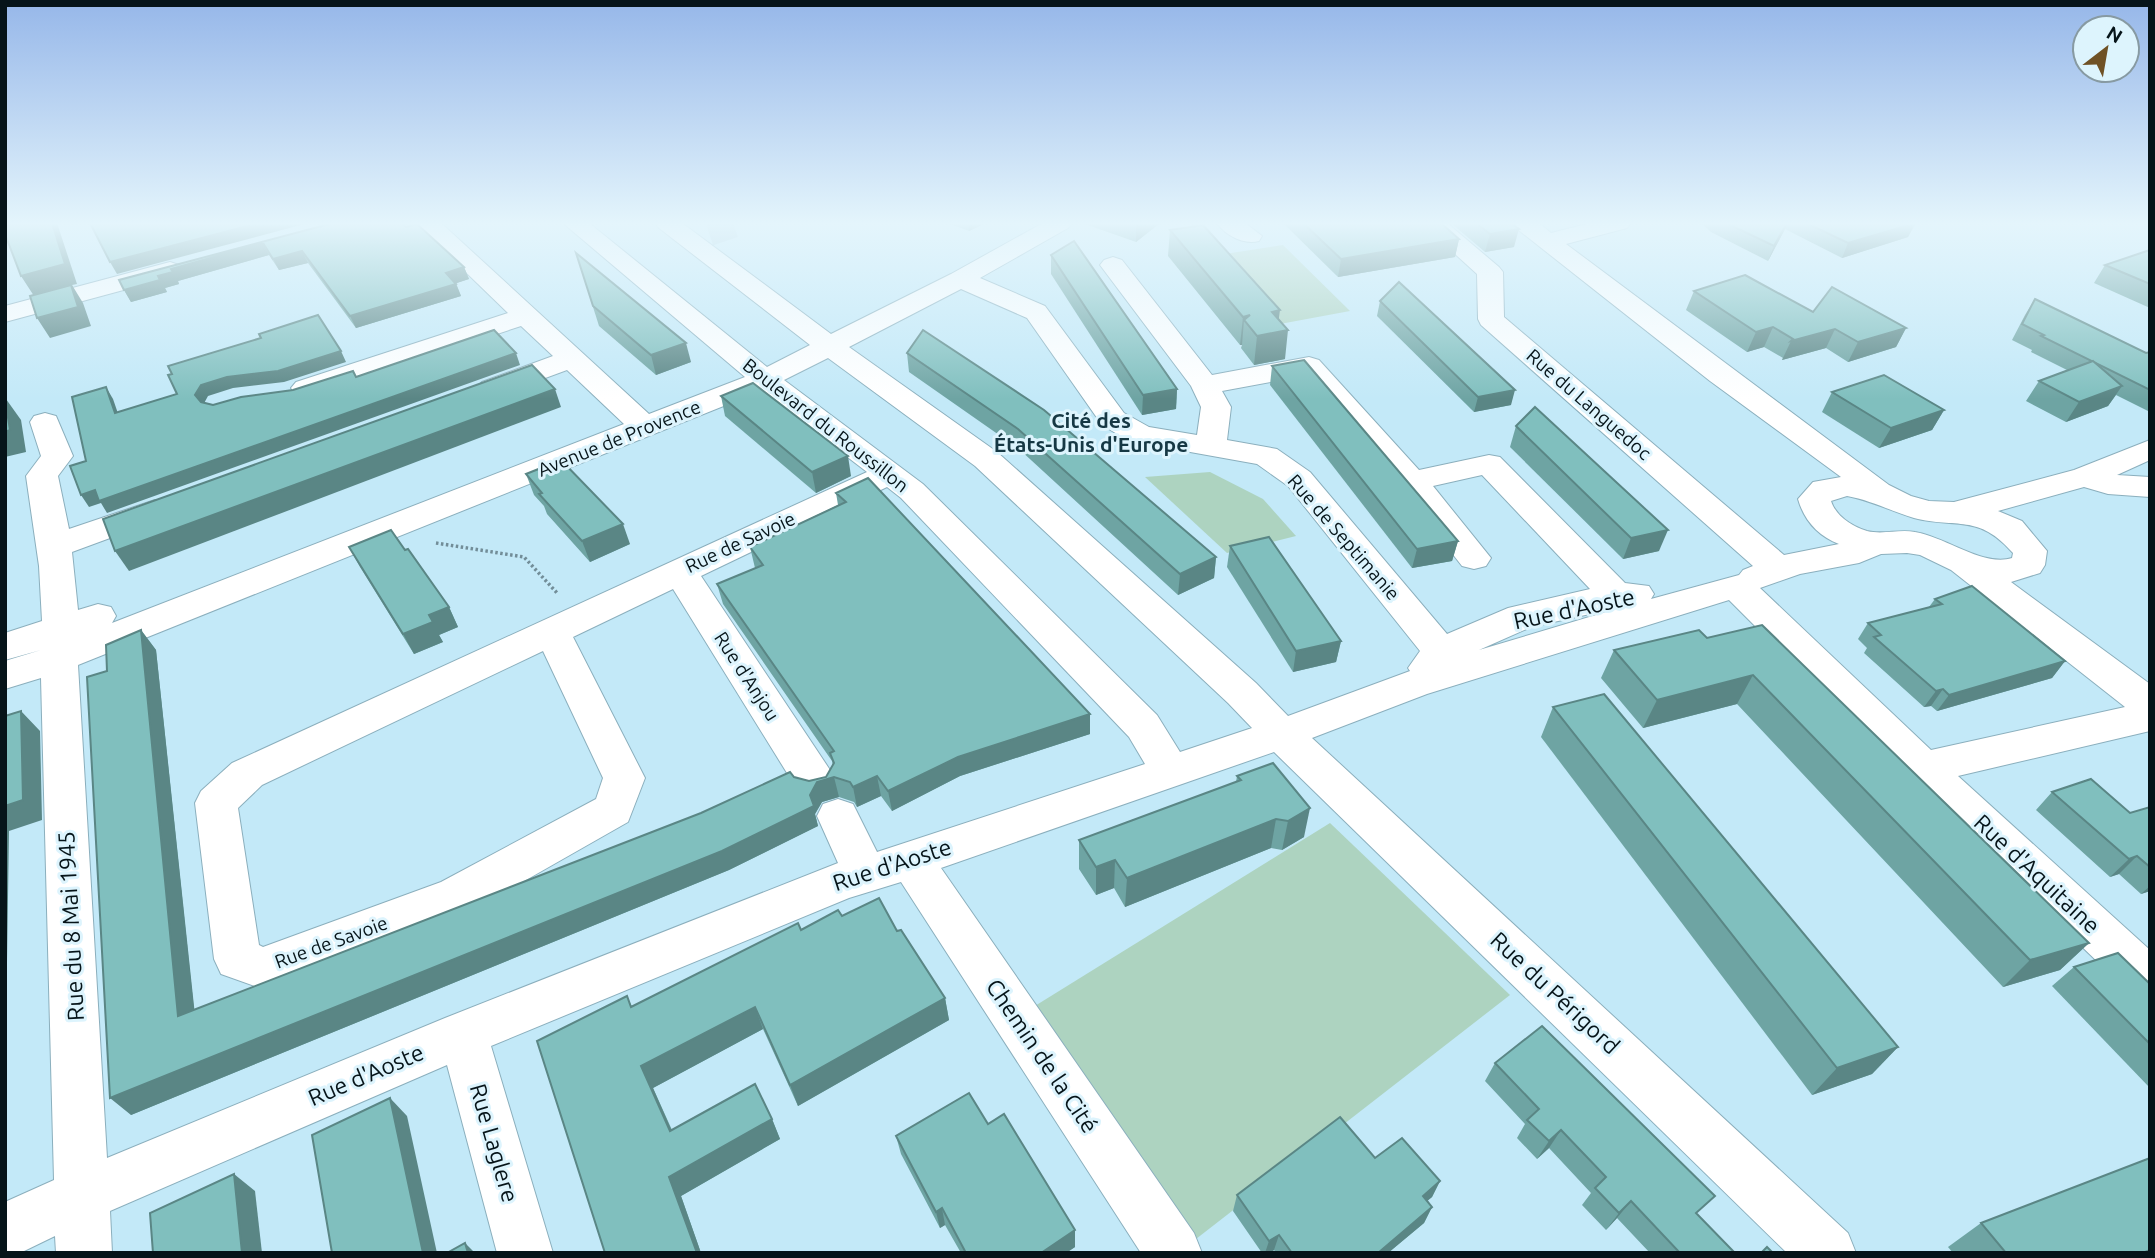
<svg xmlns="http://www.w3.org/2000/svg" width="2155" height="1258" font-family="Ubuntu,sans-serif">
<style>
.green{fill:#add3c0}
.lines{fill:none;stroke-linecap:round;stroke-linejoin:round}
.minor-tunnel{stroke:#a7c9d7;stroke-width:26;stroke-dasharray:26 13;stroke-linecap:butt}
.minor-casing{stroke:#8bafbd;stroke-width:2}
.path{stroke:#728d98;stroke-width:3.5;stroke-dasharray:2.5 2.5;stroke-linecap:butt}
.minor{fill:#fff;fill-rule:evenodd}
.wall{fill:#6ea4a3}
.shaded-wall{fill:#5a8685}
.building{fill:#80bfbe;stroke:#5a8685;stroke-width:2}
.labels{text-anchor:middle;stroke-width:6;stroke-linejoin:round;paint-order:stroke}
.street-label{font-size:19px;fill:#061419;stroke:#ddf4fd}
.neighbourhood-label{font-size:21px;font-weight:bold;fill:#163844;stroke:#ddf4fd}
.near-street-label{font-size:23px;fill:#061419;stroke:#ddf4fd}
</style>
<rect width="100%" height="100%" fill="#c3e9f8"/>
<g class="green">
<path d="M1283 245 1350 311 1280 324 1218 255Z"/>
<path d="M1210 472 1263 499 1296 536 1227 553 1145 477Z"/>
<path d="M1330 823 1510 995 1196 1239 1030 1009Z"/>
</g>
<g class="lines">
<path class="minor-tunnel" d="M709 233 739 223"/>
<g class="minor-casing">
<g id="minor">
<path d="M415 223H441L649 414 745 377 563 223H589L767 367 810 345 659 228 655 223H682L831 334 951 274 1043 223H1072L1068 228 980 278 1045 306 1124 413 1149 427 1197 435 1201 407 1191 386 1100 265 1104 260 1113 257 1122 260 1212 375 1309 357 1319 360 1419 470 1489 455 1500 457 1625 583 1649 586 1654 594 1651 599 1739 575 1743 570 1753 566 1481 325 1478 319 1477 274 1421 223H1447L1499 267 1503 272 1504 317 1784 555 1839 544C1818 536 1804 520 1798 499L1813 482 1841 477 1710 381 1516 228 1512 223H1539L1551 233 1591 223H1631L1627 228 1566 244 1889 485 1911 496 1929 501 1954 502 2074 470 2150 440V460L2117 475 2150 477V497L2108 494 2084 487 1998 511 2022 521 2047 551 2045 565 2040 573 2011 582 2150 684V731L1958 776 2150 950V1003L2133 996 1908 779 1729 600 1427 694 1312 738 1848 1233 1856 1253H1787L1274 752 941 868 1194 1233 1202 1253H1141L901 882 849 898 491 1046 553 1253H497L447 1065 110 1211 112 1253H56L55 1236 20 1253H5V1202L54 1180 41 678 5 689V661L41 650 5 660V633L42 621 39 566 26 476 41 456 30 422 34 416 45 413 56 416 73 456 58 476 69 529 155 500 167 503 171 510 167 517 72 552 78 610 98 604 111 607 116 616 112 623 624 424 567 370 502 394 492 397 482 394 477 388 482 382 553 356 521 326 316 394 306 397 296 394 291 388 296 382 508 313ZM961 289 1027 318 1102 425 1129 441 1257 464 1288 486 1420 651 1408 668 1410 671 1288 716 1256 683 997 452 849 347ZM828 358 975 466 1228 703 1252 728 1180 752 1157 715 923 484 784 380ZM1302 376 1401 488 1462 566 1474 569 1486 566 1491 558 1433 486 1482 475 1590 589 1508 608 1447 634 1310 472 1277 449 1227 440 1231 407 1222 391ZM761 391 867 472 232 763 201 791 195 803 214 959 221 974 263 989 280 983 473 910 628 822 645 778 573 637 673 589 800 794 815 798 830 794 836 782 830 770 701 576 887 487 901 498 1129 737 1145 764 877 852 853 804 838 799 823 804 817 816 838 863 445 1018 107 1158 78 665ZM1847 496C1870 500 1891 511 1914 518 1957 529 1978 513 2013 553L2012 558C1983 567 1946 537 1915 532 1899 529 1883 535 1867 531 1851 526 1836 516 1831 501ZM1907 553 1920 555 1951 570 2125 707 1931 750 1760 588 1800 574 1859 563 1881 554ZM1626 606 1479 650 1531 627ZM543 651 603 778 596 799 441 882 263 947 259 945 238 808 262 785Z"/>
<path d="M1217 223H1245L1262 236 1259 241C1244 245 1226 236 1217 223Z"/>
<path d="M170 262 179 265 183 270 179 275 5 322V306Z"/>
</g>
</g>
<path class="path" d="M436 543 524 557 558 594"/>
<use href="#minor" class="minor"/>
</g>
<g class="wall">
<path d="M333 223 406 227 464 267 469 279 456 283 461 296 356 328 308 263 279 270 269 255 178 281 179 284 165 288 167 292 131 302 124 290Z"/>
<path d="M947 223H986L969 231Z"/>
<path d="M1082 223H1160L1136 242Z"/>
<path d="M1283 223H1441L1459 239 1455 257 1338 277Z"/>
<path d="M1451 223H1511L1514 247 1485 252Z"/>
<path d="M1701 223H1916L1908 237 1842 258 1785 229 1768 261 1711 232Z"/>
<path d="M1170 230 1279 319 1285 359 1254 365 1241 348 1242 345H1240L1168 256Z"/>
<path d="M2150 250V308L2094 283 2105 265Z"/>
<path d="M576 253 691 362 656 375 599 326Z"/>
<path d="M1051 255 1177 389 1176 409 1142 415 1051 274Z"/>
<path d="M1694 291 1813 312 1906 328 1896 347 1848 362 1826 348 1782 360 1783 358 1764 347 1747 352 1686 310Z"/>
<path d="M2035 299 2146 353 2150 352V412L2116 395 2108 406 2066 422 2026 401 2039 381 2067 370 2031 352 2032 350 2012 340 2025 315Z"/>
<path d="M1380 301 1511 405 1474 412 1377 316Z"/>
<path d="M907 353 1216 557 1214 578 1178 595 1019 449 909 372Z"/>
<path d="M1272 366 1458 541 1452 561 1412 568 1270 385Z"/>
<path d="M1832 392 1944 410 1932 430 1879 448 1822 412Z"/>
<path d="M721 396 851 476 816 493 725 416Z"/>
<path d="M1516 426 1659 551 1623 559 1510 447Z"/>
<path d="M526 474 630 544 590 562 547 514 544 506 534 495Z"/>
<path d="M868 478 1090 734 960 776 892 811 881 796 857 807 854 802 839 797 822 802 815 814 818 826 729 870 131 1115 107 671 141 630 156 650 194 1010 794 777 809 781 826 777 833 766 832 761 723 604 717 584 755 568 750 547 838 505 836 493Z"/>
<path d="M1230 546 1341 641 1336 662 1293 672 1227 567Z"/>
<path d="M349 547 405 550 449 607 458 627 439 635 443 642 414 654 360 567Z"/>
<path d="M1935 599 2065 661 2052 678 1937 711 1931 706 1924 707 1864 653 1867 648 1858 639 1868 623 1929 607Z"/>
<path d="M1707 638 2089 943 2060 970 2003 987 1737 704 1643 728 1601 678 1614 650Z"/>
<path d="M1553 707 1898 1047 1872 1074 1812 1095 1541 737Z"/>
<path d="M1273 763 1304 837 1282 850 1271 848 1125 907 1114 888 1096 895 1079 869V840L1236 782 1237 776Z"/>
<path d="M2052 792 2130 813 2150 807V891L2141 894 2119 874 2110 877 2036 810Z"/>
<path d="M842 916 897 931 945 998 949 1020 798 1106 763 1029 653 1088 672 1130 772 1119 780 1139 681 1196 701 1253H605L627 996 632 1007 801 930Z"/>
<path d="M2074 967 2150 984V1088L2052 986Z"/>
<path d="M1495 1063 1697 1214 1735 1253H1650L1617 1218 1606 1230 1582 1205 1591 1193 1549 1148 1537 1159 1517 1138 1525 1124 1485 1081Z"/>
<path d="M988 1124 1075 1247 1066 1253H961L945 1225 940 1228 901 1154 896 1136Z"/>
<path d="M1375 1158 1440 1181 1432 1197 1427 1201 1432 1207 1424 1223 1388 1253H1276L1274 1250 1270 1253H1262L1233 1211 1237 1195Z"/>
<path d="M1981 1223 2150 1253H1953L1948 1247Z"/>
</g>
<g class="shaded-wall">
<path d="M52 223H57L77 284 72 285 83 303 91 326 50 338 37 318 34 296 21 276Z"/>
<path d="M259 223H308L117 274 110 262Z"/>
<path d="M969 223H986L969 231Z"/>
<path d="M1139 223H1160L1136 242V225Z"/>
<path d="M1787 223 1785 229 1768 261 1774 246Z"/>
<path d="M1915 223 1908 237 1842 258 1848 243Z"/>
<path d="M1519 229 1514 247 1485 252 1490 234Z"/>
<path d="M1459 239 1455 257 1338 277 1341 259Z"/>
<path d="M263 243 269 255 178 281 179 284 165 288 167 292 131 302 124 290 171 269Z"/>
<path d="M302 251 308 263 279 270 273 259Z"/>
<path d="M464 267 469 279 451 285 446 273Z"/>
<path d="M456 284 461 296 356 328 350 316Z"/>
<path d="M1280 310 1277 332 1288 330 1285 359 1254 365 1257 336 1272 312Z"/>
<path d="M1250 315 1244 320 1242 345H1240L1243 317Z"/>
<path d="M1773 327 1764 347 1747 352 1756 332Z"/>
<path d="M1906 328 1896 347 1848 362 1858 342Z"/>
<path d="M1835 329 1826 348 1782 360 1791 341Z"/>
<path d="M686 343 691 362 656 375 651 355Z"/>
<path d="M341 351 346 362 284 382 233 388 208 396 202 407 195 395 201 385 227 377Z"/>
<path d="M516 353 520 365 107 513 101 503 89 507 81 495Z"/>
<path d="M2122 386 2108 406 2066 422 2079 402Z"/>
<path d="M106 387 113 399 122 425 115 413Z"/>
<path d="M555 389 561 407 129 571 115 551Z"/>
<path d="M1177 389 1176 409 1142 415 1143 395Z"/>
<path d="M1515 390 1511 405 1474 412 1478 397Z"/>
<path d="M6 399 21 420 26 452 5 457Z"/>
<path d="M1944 410 1932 430 1879 448 1891 428Z"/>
<path d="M848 456 851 476 816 493 812 472Z"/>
<path d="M623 524 630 544 590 562 582 541Z"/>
<path d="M1668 530 1659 551 1623 559 1631 538Z"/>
<path d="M1458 541 1452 561 1412 568 1417 549Z"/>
<path d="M1216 557 1214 578 1178 595 1180 574Z"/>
<path d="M449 607 458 627 439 635 443 642 414 654 403 634 429 615Z"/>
<path d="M141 630 156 650 197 1034 178 1016Z"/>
<path d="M1341 641 1336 662 1293 672 1296 651Z"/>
<path d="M2065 661 2052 678 1937 711 1949 695Z"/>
<path d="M1753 675 1737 704 1643 728 1657 700Z"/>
<path d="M1943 689 1931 706 1924 707 1936 691Z"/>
<path d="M21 711 40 731 42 820 9 831 7 962 5 963V806Z"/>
<path d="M1090 714V734L960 776 892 811 888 791 958 757Z"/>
<path d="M877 776 881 796 857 807 853 787Z"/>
<path d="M834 777 839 797 822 802 815 814 818 826 729 870 131 1115 110 1098 810 795 817 782Z"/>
<path d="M1310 808 1304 837 1282 850 1288 821Z"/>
<path d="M1276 819 1271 848 1125 907 1127 878Z"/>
<path d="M2137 856 2119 874 2110 877 2129 859Z"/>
<path d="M1115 860 1114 888 1096 895V867Z"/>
<path d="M2150 886V891L2141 894Z"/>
<path d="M2089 943 2060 970 2003 987 2030 960Z"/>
<path d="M945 998 949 1020 798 1106 790 1085Z"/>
<path d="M755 1007 763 1029 653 1088 681 1152 670 1131 641 1066Z"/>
<path d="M1898 1047 1872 1074 1812 1095 1837 1068Z"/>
<path d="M390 1098 407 1116 437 1253H423Z"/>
<path d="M772 1119 780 1139 681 1196 701 1253H697L669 1177Z"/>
<path d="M1561 1130 1549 1148 1537 1159 1549 1141Z"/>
<path d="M234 1174 255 1191 262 1253H242Z"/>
<path d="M1440 1181 1432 1197 1415 1211 1423 1196Z"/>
<path d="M1631 1201 1617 1218 1606 1230 1619 1213Z"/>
<path d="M1432 1207 1424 1223 1388 1253H1378Z"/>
<path d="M942 1208 945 1225 940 1228 936 1212Z"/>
<path d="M1075 1230V1247L1066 1253H1041Z"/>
<path d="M1279 1235 1274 1250 1270 1253H1265L1269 1241Z"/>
<path d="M465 1243 475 1253H468Z"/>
</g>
<g class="building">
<path d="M5 223H52L65 264 21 276 5 234Z"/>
<path d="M90 223H259L110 262Z"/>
<path d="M333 223H402L406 227 417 224 464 267 446 273 456 284 350 316 302 251 273 259 263 243 171 269 173 272 158 276 160 280 124 290 119 280Z"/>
<path d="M1303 223H1441L1459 239 1341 259Z"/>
<path d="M1476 223H1511L1519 229 1490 234Z"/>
<path d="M1726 223H1787L1774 246Z"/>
<path d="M1806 223H1916L1848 243Z"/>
<path d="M1203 225 1280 310 1272 312 1288 330 1257 336 1244 320 1250 315 1243 317 1170 230Z"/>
<path d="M1074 241 1177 389 1143 395 1051 255Z"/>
<path d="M2150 250V284L2105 265Z"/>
<path d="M576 253 686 343 651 355 593 306Z"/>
<path d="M1745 275 1813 312 1832 287 1906 328 1858 342 1835 329 1791 341 1793 339 1773 327 1756 332 1694 291Z"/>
<path d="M1399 282 1515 390 1478 397 1380 301Z"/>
<path d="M71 285 78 307 37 318 30 296Z"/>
<path d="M2035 299 2146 353 2150 352V390L2041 336 2044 335 2022 324Z"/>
<path d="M318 315 341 351 278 371 227 377 201 385 195 395 201 402 213 405 241 397 293 390 353 371 356 377 494 330 516 353 99 501 95 490 81 495 70 466 86 461 72 397 106 387 115 413 177 394 168 375 172 374 168 366 261 338 259 334Z"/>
<path d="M923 330 1044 410 1216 557 1180 574 1018 429 907 353Z"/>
<path d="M1304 360 1458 541 1417 549 1272 366Z"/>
<path d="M2093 361 2122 386 2079 402 2039 381Z"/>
<path d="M532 365 555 389 115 551 103 519Z"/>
<path d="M1884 375 1944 410 1891 428 1832 392Z"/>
<path d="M753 383 848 456 812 472 721 396Z"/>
<path d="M5 399 10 430 5 432Z"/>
<path d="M1535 407 1668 530 1631 538 1516 426Z"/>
<path d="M561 460 623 524 582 541 539 494 542 493 526 474Z"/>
<path d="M868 478 1090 714 958 757 888 791 877 776 853 787 850 782 834 777 817 782 810 795 814 806 722 851 110 1098 87 677 107 671 106 645 141 630 178 1016 701 813 790 772 794 777 809 781 826 777 834 763 830 753 834 751 717 584 763 565 750 547 846 502 836 493Z"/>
<path d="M391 530 405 550 408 549 449 607 429 615 433 622 403 634 349 547Z"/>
<path d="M1269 537 1341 641 1296 651 1230 546Z"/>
<path d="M1972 586 2065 661 1949 695 1943 689 1936 691 1874 637 1881 635 1868 623 1942 604 1935 599Z"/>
<path d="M1762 625 2089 943 2030 960 1753 675 1657 700 1614 650 1699 630 1707 638Z"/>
<path d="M1604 694 1898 1047 1837 1068 1553 707Z"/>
<path d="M21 711 23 800 5 806V716Z"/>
<path d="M1273 763 1310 808 1288 821 1276 819 1127 878 1115 860 1096 867 1079 840 1241 780 1237 776Z"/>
<path d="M2091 779 2130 813 2150 807V867L2137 856 2129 859 2052 792Z"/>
<path d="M879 898 897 931 901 930 945 998 790 1085 755 1007 641 1066 670 1131 755 1084 772 1119 669 1177 697 1253H605L537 1041 627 996 631 1007 798 923 801 930 838 910 842 916Z"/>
<path d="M2118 953 2150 984V1044L2074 967Z"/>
<path d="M1542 1026 1715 1196 1696 1213 1735 1253H1680L1631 1201 1619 1213 1595 1188 1606 1177 1561 1130 1549 1141 1527 1120 1539 1109 1495 1063Z"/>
<path d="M969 1093 988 1124 1004 1114 1075 1230 1041 1253H966L942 1208 936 1212 896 1136Z"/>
<path d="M390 1098 423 1253H332L312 1135Z"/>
<path d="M1340 1117 1375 1158 1402 1138 1440 1181 1423 1196 1432 1207 1378 1253H1292L1279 1235 1269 1241 1237 1195Z"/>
<path d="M2150 1158V1250L2143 1253H2006L1981 1223Z"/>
<path d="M234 1174 242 1253H153L150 1213Z"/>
<path d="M465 1243 468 1253H447Z"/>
<path d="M1767 1247 1773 1253H1761Z"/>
</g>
<linearGradient id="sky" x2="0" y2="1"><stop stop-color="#96b7e9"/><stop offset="0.56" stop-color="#e4f5fc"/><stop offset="1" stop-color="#e4f5fc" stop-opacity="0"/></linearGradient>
<rect width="2155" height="399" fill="url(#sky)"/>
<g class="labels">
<g class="street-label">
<text transform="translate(1589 404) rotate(41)" y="7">Rue du Languedoc</text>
<text transform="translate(826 425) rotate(38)" y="7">Boulevard du Roussillon</text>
<text transform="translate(619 438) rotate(-22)" y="7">Avenue de Provence</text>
<text transform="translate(1344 537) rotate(49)" y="7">Rue de Septimanie</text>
<text transform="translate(740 542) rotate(-25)" y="7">Rue de Savoie</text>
<text transform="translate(747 676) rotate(57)" y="7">Rue d'Anjou</text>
<text transform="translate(331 942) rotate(-20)" y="7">Rue de Savoie</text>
</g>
<g class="neighbourhood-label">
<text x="1091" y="428">Cité des<tspan x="1091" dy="24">États-Unis d'Europe</tspan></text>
</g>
<g class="near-street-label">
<text transform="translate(1574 609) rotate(-12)" y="8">Rue d'Aoste</text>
<text transform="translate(892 865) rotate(-18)" y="8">Rue d'Aoste</text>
<text transform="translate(2037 874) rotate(43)" y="8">Rue d'Aquitaine</text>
<text transform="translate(71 926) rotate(-93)" y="8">Rue du 8 Mai 1945</text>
<text transform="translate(1555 993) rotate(43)" y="8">Rue du Périgord</text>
<text transform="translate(1042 1056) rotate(56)" y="8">Chemin de la Cité</text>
<text transform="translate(366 1075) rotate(-23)" y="8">Rue d'Aoste</text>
<text transform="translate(494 1143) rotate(74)" y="8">Rue Laglere</text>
</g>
</g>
<rect width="2155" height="1258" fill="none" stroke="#061419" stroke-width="14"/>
<g transform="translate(2106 49) rotate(31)"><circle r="33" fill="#ddf4fd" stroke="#879aa2" stroke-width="2"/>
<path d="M0-5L12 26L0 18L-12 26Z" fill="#6f5125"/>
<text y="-10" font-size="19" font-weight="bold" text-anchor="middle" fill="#061419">N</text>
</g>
</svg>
